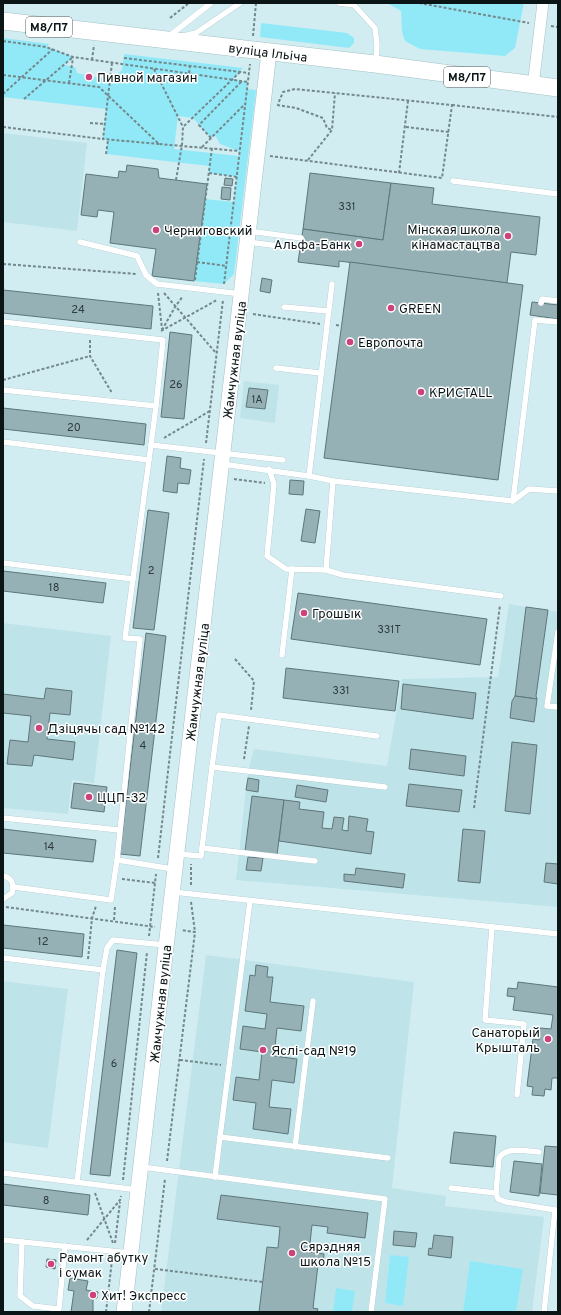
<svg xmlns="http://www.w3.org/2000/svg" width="561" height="1315" font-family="Overpass,sans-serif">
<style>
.built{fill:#bee4ea}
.green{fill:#91e9f8;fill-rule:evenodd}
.building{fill:#96b1b5;stroke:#5d767a}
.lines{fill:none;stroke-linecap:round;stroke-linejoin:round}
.lane-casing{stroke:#a5c0c5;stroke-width:6}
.street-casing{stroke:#a5c0c5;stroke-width:12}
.secondary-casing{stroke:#a5c0c5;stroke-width:16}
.primary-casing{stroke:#a5c0c5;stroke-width:18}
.path{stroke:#74888b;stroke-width:2;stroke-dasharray:3 2;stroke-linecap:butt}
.lane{stroke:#fff;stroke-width:5.5}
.street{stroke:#fff;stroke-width:11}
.secondary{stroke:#fff;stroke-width:15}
.primary{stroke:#fff;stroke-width:17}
.poi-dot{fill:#cd427a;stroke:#fff;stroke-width:1.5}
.labels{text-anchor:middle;stroke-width:3;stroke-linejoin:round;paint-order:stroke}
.number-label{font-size:11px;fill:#2e3c3e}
.shield{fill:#fff;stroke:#545b5c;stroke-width:1}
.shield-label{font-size:12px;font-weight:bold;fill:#0b1516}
.street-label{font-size:13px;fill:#0b1516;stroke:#fff}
.poi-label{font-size:13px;fill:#0b1516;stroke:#fff;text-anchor:start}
</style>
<rect width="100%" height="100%" fill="#d1edf2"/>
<g class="built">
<path d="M3 133 87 143 77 231 3 222Z"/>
<path d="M244 381 279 385 275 423 240 418Z"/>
<path d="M509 604 558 612V907L236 880 248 771 254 749 387 766 402 679 498 677Z"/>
<path d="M3 623 111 636 94 783 72 780 68 814 3 808Z"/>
<path d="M206 955 414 982 392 1188 446 1196 445 1206 544 1217 532 1312H161Z"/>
<path d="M3 981 68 989 48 1148 3 1142Z"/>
</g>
<g class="green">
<path d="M387 3H524L515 48 505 56 420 49 405 41 402 32 401 11Z"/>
<path d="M261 23 347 33 354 38V43L349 48 260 37Z"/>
<path d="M3 38 49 44 47 47 73 57 64 65 75 67 77 73 110 80H114L116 75 122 70 124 54 243 68 233 79 248 82 247 89 256 90 234 274 224 284 194 281 205 199 234 202 237 177 209 173V166L106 154 108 140 103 139 106 109 3 97ZM178 116 193 118 211 138 215 135 220 144 239 151V156L174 149Z"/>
<path d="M390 1255 409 1257 403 1306 385 1303Z"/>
<path d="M470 1261 523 1269 516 1312H463Z"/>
<path d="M336 1288 355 1291 352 1312H333Z"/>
</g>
<g class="building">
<path d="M127 165 158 169 159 178 207 184 194 281 152 276 156 249 110 243 114 212 98 210 97 217 81 215 86 174 118 178 119 171 126 172Z"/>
<path d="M310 173 391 183 383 240 303 229Z"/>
<path d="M225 178 233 179 232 186 224 185Z"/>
<path d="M391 183 434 188 432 204 540 217 536 255 511 252 507 283 339 261V267L298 262 303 229 383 240Z"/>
<path d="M222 187 231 188 230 200 221 199Z"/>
<path d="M350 262 523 285 498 480 324 458Z"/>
<path d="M262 278 272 280 270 293 260 291Z"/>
<path d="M3 290 153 306 151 329 3 313Z"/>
<path d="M532 302 558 305V319L530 315Z"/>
<path d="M170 332 192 335 184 419 161 417Z"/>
<path d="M249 388 268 390 265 409 246 407Z"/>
<path d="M3 408 146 424 144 445 3 429Z"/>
<path d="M167 456 181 458 180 468 191 470 189 484 178 483 177 493 163 491Z"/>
<path d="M290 480 304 481 303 495 289 494Z"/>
<path d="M306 509 320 511 315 543 301 541Z"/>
<path d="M148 510 169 513 154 630 133 628Z"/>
<path d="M3 571 106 583 103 603 3 591Z"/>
<path d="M298 593 487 619 480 665 291 639Z"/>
<path d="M526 607 548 610 536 696 537 699 515 696Z"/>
<path d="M146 633 166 636 140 856 120 854Z"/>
<path d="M286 668 399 681 395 711 283 698Z"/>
<path d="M403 684 476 693 473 719 401 709Z"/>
<path d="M46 688 72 691 70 715 50 713 47 739 75 742 73 760 34 755 32 766 7 764 10 740 28 742 31 716 3 713V694L44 699Z"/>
<path d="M515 696 537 699 534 722 510 718 512 701Z"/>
<path d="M512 742 537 745 530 814 505 811Z"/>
<path d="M411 749 466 756 464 776 409 769Z"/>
<path d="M248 778 259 780 258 792 246 790Z"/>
<path d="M74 783 107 787 104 812 71 808Z"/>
<path d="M409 784 462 790 459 812 406 806Z"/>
<path d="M297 785 328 790 326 802 295 797Z"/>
<path d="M252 796 284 800 277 855 245 851Z"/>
<path d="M284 800 300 802 299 809 324 812 322 828 332 829 334 817 344 818 342 830 348 831 349 816 368 819 366 831 374 832 371 854 279 841Z"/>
<path d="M3 829 96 840 93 862 3 853Z"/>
<path d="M463 829 485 831 480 883 458 881Z"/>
<path d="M248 857 263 858 261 871 246 870Z"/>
<path d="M546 863 558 864V884L544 882Z"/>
<path d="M356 868 405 874 403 888 344 881V874L355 875Z"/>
<path d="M3 925 84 934 82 957 3 948Z"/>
<path d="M117 950 137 953 110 1176 90 1174Z"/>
<path d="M256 965 268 967 267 977H273L270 1002 304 1006 301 1031 277 1028 274 1056 297 1059 294 1083 272 1080 269 1107 291 1109 288 1134 253 1129 256 1103 233 1100 236 1077 259 1080 262 1052 240 1049 243 1026 265 1029 267 1014 245 1011 250 975 255 976Z"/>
<path d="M518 982 558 987V1078H552L551 1090 545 1089 544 1096 532 1095 533 1087 527 1086 533 1039 539 1040 540 1028 551 1029 553 1015 513 1010 515 997 507 996 508 988 517 989Z"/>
<path d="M454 1132 496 1136 493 1167 450 1163Z"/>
<path d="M545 1146 558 1147V1195L540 1193Z"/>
<path d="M514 1161 542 1164 539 1196 510 1192Z"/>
<path d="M3 1184 90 1195 88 1215 3 1205Z"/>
<path d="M221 1195 368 1213 365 1238 327 1233 328 1227 312 1225 309 1252 324 1254 323 1266 318 1265 313 1308 318 1309 317 1312H259L267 1247 278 1248 280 1227 217 1219Z"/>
<path d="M394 1231 417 1233 415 1247 393 1245Z"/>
<path d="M434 1235 453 1237 451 1258 428 1255 429 1248 432 1249Z"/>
<path d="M47 1259 56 1260 55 1269 46 1267Z"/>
<path d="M70 1278 88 1281 86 1290 98 1292 97 1298 93 1299V1312H71L74 1291 68 1290Z"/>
</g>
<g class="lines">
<g class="lane-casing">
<g id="lane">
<path d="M339 3 354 5 375 28 377 45 376 62"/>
<path d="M183 36 196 33 240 3"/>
<path d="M168 37 211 3"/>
<path d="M453 181 558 194"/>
<path d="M249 231 301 238"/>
<path d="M80 242 137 256 146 275 157 284 241 294"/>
<path d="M248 242 294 248"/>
<path d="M332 284 309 476 333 481 513 501 529 489 558 491"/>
<path d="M541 303 542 299 558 301"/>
<path d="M284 307 328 311"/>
<path d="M3 322 163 340 156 406"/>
<path d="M276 368 320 373"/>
<path d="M3 390 156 406 151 445"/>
<path d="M3 442 149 460"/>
<path d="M222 464 309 476"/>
<path d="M269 469 274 484 267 556 286 569 326 570"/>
<path d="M333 481 326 570 343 575 501 596"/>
<path d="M513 501 535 320 558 322"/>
<path d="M3 563 133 579"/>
<path d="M558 632 547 706 558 707"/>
<path d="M282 655 292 569"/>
<path d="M212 767 219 715 377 736"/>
<path d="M3 818 119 830"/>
<path d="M202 848 315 861"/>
<path d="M178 854 201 856 212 767 385 787"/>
<path d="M173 869 117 860 140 639 125 638 151 445 283 460"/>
<path d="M3 876C13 878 14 885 12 893L3 899"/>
<path d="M14 887 111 900 117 860"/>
<path d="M173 892 558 934"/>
<path d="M250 901 220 1137 388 1158"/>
<path d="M492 927 485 1020 524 1024 517 1095"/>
<path d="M3 958 103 970 77 1182"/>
<path d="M103 970 107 948 113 940 166 945"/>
<path d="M295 1147 313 1001"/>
<path d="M539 1152C527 1151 506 1146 499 1158L496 1193 498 1199 506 1202 555 1210"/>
<path d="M142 1167 385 1199 371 1312"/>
<path d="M3 1173 138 1190"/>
<path d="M215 1177 220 1137"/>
<path d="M451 1188 496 1193"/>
<path d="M3 1240 130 1253"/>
<path d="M22 1242 20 1296 33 1306 59 1309 65 1246"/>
<path d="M544 1312 555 1210 558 1211"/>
</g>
</g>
<g class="street-casing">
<path id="street" d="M533 86 543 3"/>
</g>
<g class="secondary-casing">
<path id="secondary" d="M124 1312 269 52"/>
</g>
<g class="primary-casing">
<path id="primary" d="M3 21 375 64 558 88"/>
</g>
<g class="path">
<path d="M419 3 529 23"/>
<path d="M170 18 189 3"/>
<path d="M551 26 558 27"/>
<path d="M253 36 256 3"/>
<path d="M3 41 46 47 73 57 248 82"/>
<path d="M124 58 249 73"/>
<path d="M92 60 94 45"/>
<path d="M112 63 103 139 159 144"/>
<path d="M154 69 183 127"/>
<path d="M189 73 190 66"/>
<path d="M3 75 99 87 159 144 239 151"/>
<path d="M69 83 73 58"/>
<path d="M3 94 53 49"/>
<path d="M24 99 73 57"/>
<path d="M277 105 296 108 323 118 327 128 332 130"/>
<path d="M452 105 558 117"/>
<path d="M90 123 105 124"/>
<path d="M3 127 103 139"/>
<path d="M406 127 449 132"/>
<path d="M211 138 199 125 242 81"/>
<path d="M202 147 245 104"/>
<path d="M106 154 108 140"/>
<path d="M270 156 442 178 452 105 295 89 283 92 278 104"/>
<path d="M308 160 332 130 335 93"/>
<path d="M209 173 237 177"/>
<path d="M399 173 408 101"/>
<path d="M176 180 182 145 183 127 240 72"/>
<path d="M197 262 227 266"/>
<path d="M3 264 137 274"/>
<path d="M195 280 212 148"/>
<path d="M224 284 250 64"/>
<path d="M158 293 162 329"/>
<path d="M164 293 216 353"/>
<path d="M253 314 320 324"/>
<path d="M336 325 342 326"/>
<path d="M162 330 175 307 183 296"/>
<path d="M161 331 217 300"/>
<path d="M90 340V356L112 393"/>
<path d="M3 380 90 356"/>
<path d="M164 438 210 411"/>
<path d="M206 443 223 300"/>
<path d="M234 479 265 483"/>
<path d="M235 659 254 681 251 710"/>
<path d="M244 759 249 726"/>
<path d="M474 808 500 605"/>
<path d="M158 858 204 459"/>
<path d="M122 879 155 883"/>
<path d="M191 885V864"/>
<path d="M191 902 195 932"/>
<path d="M6 907 155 927"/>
<path d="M114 920 115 907"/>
<path d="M149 936 156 874"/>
<path d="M88 959 92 918 96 906"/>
<path d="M180 1060 221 1065"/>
<path d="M167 1161 195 932 181 930"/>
<path d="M123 1180 147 952"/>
<path d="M95 1193 113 1243"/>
<path d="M87 1240 120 1200 121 1196"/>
<path d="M115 1243 120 1202"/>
<path d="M155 1269 263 1282"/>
<path d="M106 1312 112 1260"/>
<path d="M149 1312 165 1179"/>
</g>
<use href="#lane" class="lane"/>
<use href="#street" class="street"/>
<use href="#secondary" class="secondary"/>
<use href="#primary" class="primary"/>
</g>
<g class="poi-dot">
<circle cx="89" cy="77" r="4"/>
<circle cx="156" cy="230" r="4"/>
<circle cx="508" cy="236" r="4"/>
<circle cx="359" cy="244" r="4"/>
<circle cx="391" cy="308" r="4"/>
<circle cx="350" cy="342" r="4"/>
<circle cx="421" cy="392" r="4"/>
<circle cx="304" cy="613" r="4"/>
<circle cx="39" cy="728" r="4"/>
<circle cx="89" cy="797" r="4"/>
<circle cx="548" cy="1039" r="4"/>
<circle cx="263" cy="1050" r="4"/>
<circle cx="292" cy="1253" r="4"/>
<circle cx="51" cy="1264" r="4"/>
<circle cx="93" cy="1295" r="4"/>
</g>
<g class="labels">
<g class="number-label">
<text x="347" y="210">331</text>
<text x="78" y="313">24</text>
<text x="176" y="388">26</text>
<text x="257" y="403">1А</text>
<text x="74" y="431">20</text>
<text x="151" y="574">2</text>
<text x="54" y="591">18</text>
<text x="389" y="633">331Т</text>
<text x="341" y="694">331</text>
<text x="143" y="749">4</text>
<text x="49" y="850">14</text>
<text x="43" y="945">12</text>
<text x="114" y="1067">6</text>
<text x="46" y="1204">8</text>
</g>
<g class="shield">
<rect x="26" y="17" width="46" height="20" rx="3"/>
<rect x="444" y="67" width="46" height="20" rx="3"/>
</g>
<g class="shield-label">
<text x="49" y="31">М8/П7</text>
<text x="467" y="81">М8/П7</text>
</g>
<g class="street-label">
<text transform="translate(268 52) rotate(7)" y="5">вуліца Ільіча</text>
<text transform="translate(234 360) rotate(-83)" y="5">Жамчужная вуліца</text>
<text transform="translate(197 682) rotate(-83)" y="5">Жамчужная вуліца</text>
<text transform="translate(160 1004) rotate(-84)" y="5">Жамчужная вуліца</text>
</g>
<g class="poi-label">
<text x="97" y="82">Пивной магазин</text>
<text x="500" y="234" text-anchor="end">Мінская школа<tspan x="500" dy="15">кінамастацтва</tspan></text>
<text x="164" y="235">Черниговский</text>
<text x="351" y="249" text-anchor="end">Альфа-Банк</text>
<text x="399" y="313">GREEN</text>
<text x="358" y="347">Европочта</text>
<text x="429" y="397">КРИСТАLL</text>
<text x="312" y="618">Грошык</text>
<text x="47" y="733">Дзіцячы сад №142</text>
<text x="97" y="802">ЦЦП-32</text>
<text x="540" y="1037" text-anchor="end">Санаторый<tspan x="540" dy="15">Крышталь</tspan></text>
<text x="271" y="1055">Яслі-сад №19</text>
<text x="300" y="1251">Сярэдняя<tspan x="300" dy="15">школа №15</tspan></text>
<text x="59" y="1262">Рамонт абутку<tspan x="59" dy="15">і сумак</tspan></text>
<text x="101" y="1300">Хит! Экспресс</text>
</g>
</g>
<rect width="561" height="1315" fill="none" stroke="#0b1516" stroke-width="8"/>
</svg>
